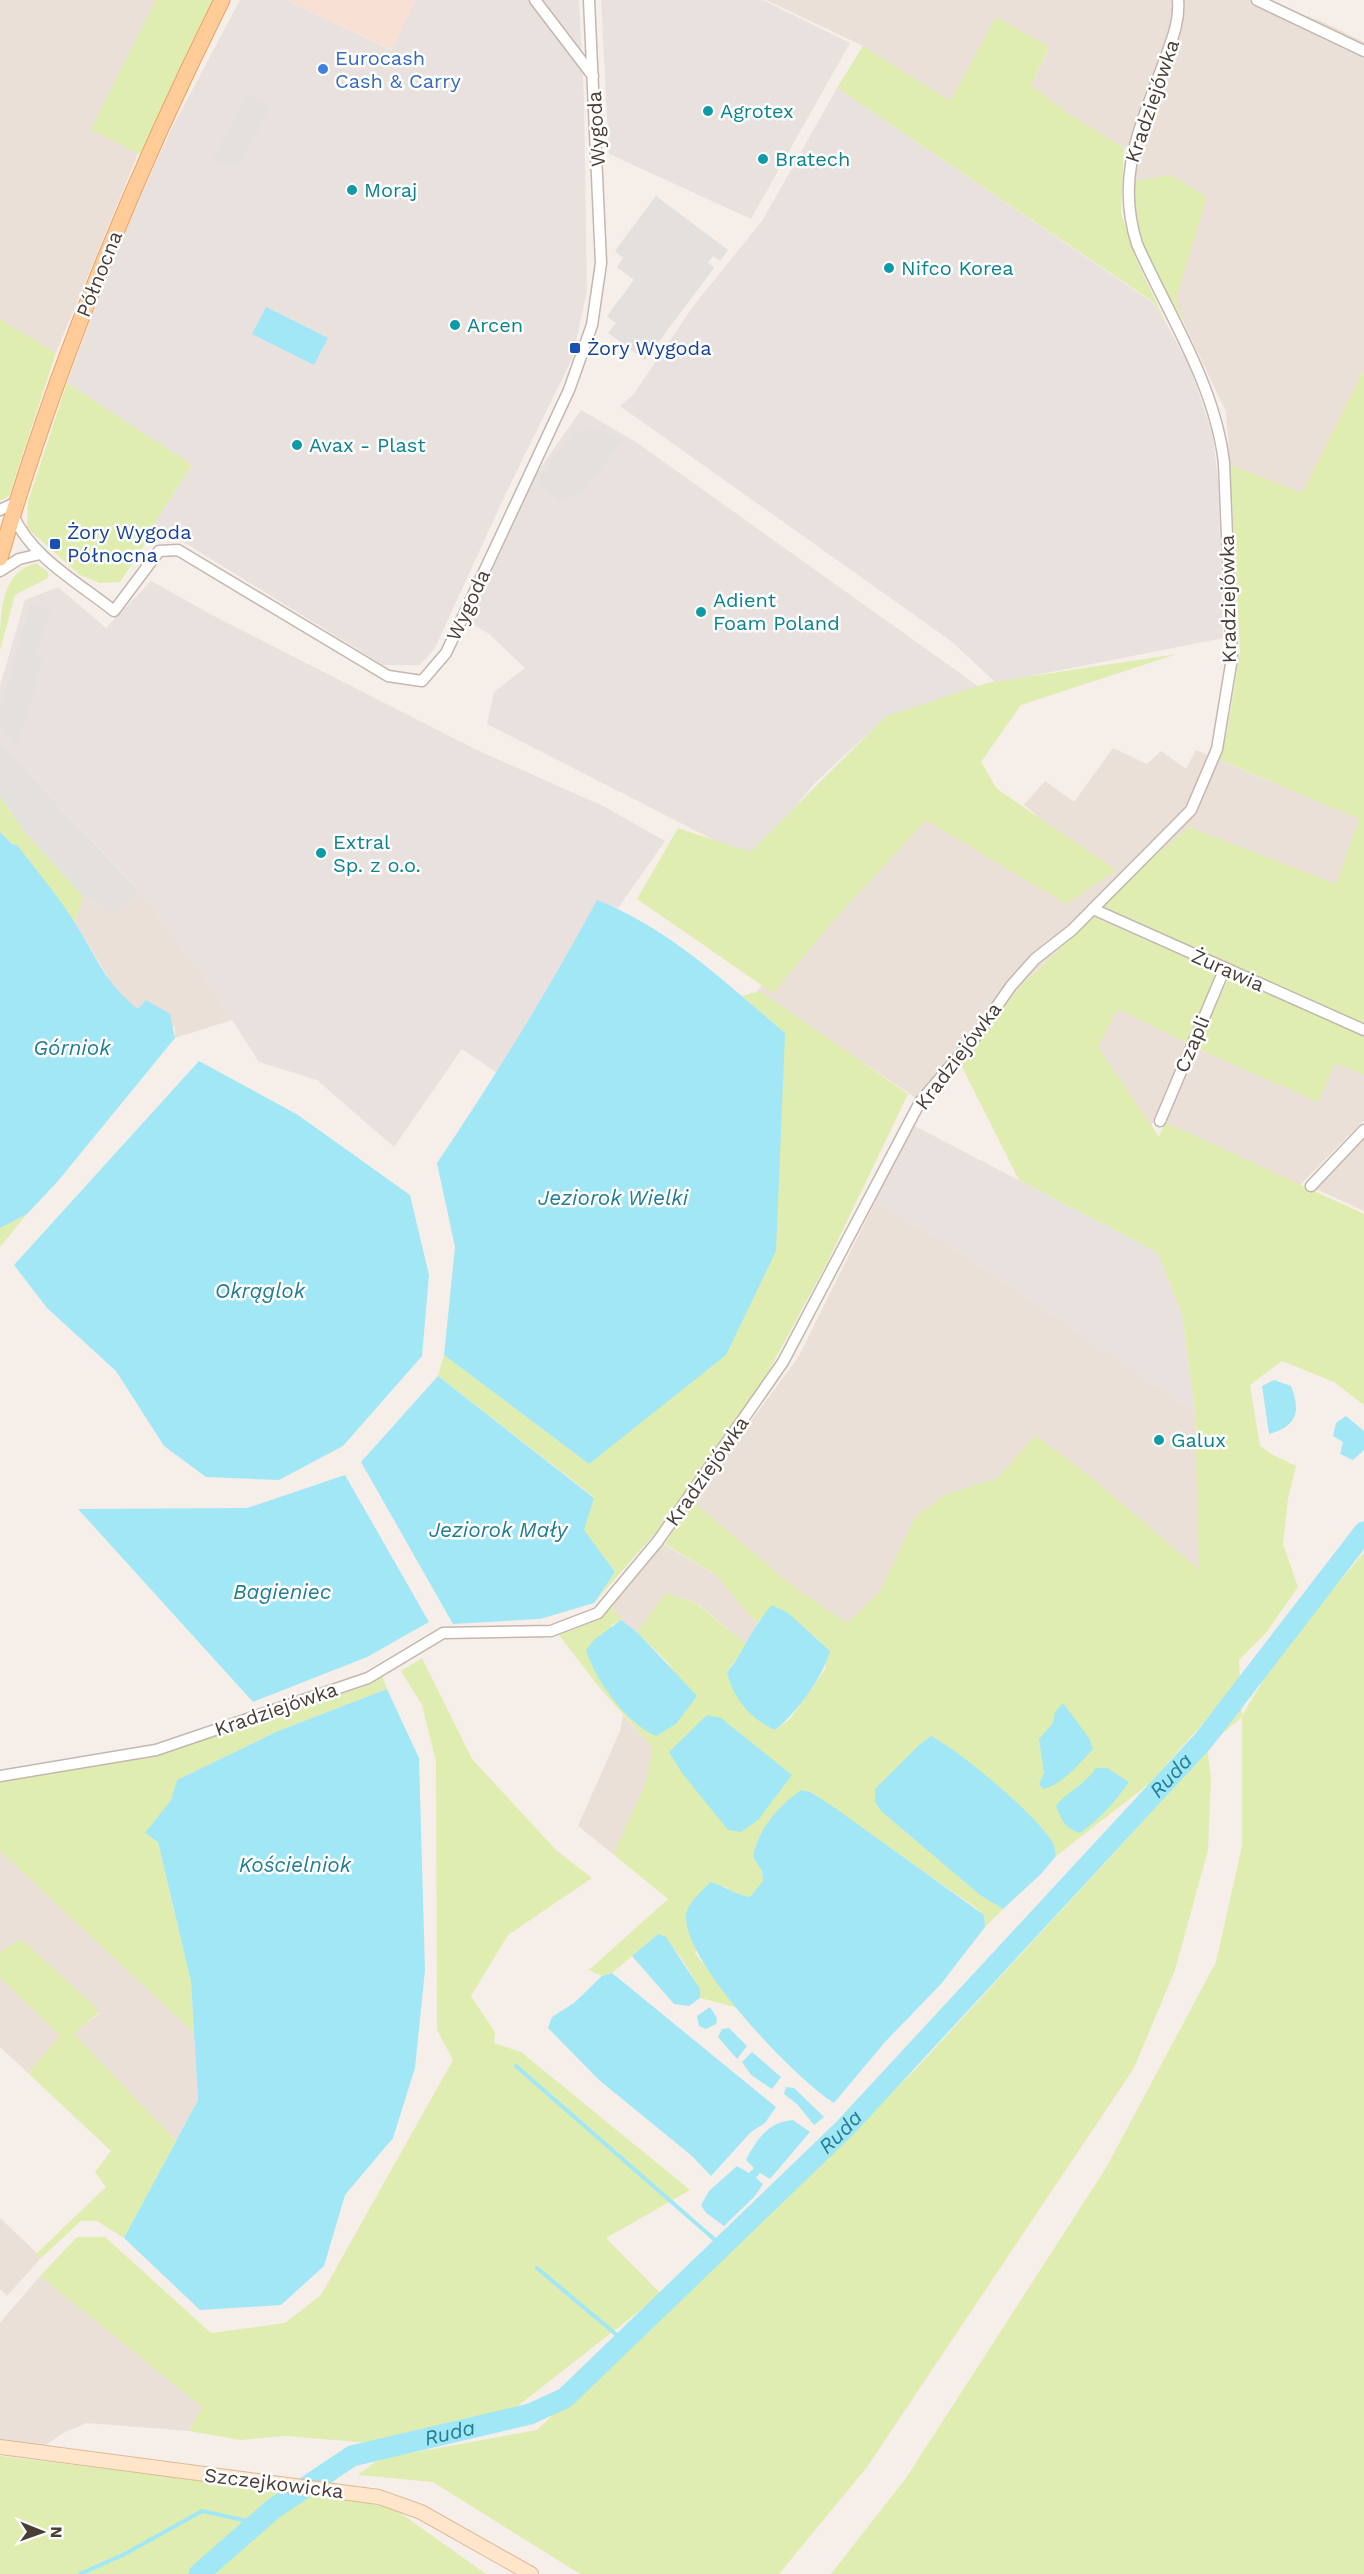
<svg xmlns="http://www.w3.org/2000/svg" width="1364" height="2574" font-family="'Work Sans',sans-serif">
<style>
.residential{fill:#eae0d7}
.commercial{fill:#f8e1d4}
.industrial{fill:#e8e1de}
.green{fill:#dfedb0}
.parking{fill:#e4e0de}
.water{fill:#a2e7f6}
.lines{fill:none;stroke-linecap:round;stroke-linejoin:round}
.stream{stroke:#a2e7f6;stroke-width:4}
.river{stroke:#a2e7f6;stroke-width:21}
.street-casing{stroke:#c5b7ae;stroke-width:13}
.secondary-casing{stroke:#dcba98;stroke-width:16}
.primary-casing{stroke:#eda260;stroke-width:17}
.street{stroke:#fff;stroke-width:10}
.secondary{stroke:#ffe6ca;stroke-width:14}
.primary{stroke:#ffcb99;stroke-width:15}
.shop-dot{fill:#3f7fe0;stroke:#fff;stroke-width:2}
.culture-dot{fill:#0f9aa8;stroke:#fff;stroke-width:2}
.transit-dot{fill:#1a4fb4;stroke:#fff;stroke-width:2}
.labels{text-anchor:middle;stroke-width:5;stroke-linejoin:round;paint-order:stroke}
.shop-label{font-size:20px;fill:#366cbe;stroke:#fff;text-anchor:start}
.street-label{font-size:20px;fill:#4a3e37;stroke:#fff}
.culture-label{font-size:20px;fill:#0d838f;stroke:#fff;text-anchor:start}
.transit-label{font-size:20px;fill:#164399;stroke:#fff;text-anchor:start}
.water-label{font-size:21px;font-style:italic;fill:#217e94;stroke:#fff}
</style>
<rect width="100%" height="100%" fill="#f6efe9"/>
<g class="residential">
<path d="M0 0H156L91 129 138 154 56 353 0 319Z"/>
<path d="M766 0H1261L1321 21 1364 42V369L1302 493 1230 465 1226 412 1174 302 1170 175 1137 181 1132 174 1134 154 1069 114 1031 86 1049 48 996 17 950 101 863 46Z"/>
<path d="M1113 748 1147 764 1161 751 1186 769 1196 750 1359 819 1336 884 1189 827 1023 983 926 1105 757 991 922 807 1104 871 1024 805 1045 781 1074 802Z"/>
<path d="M140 892 216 995 232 1020 175 1038V1027L138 1009 117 992 75 923 83 896 113 915Z"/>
<path d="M1118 1009 1187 1043 1151 1126 1098 1047Z"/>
<path d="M1196 1048 1318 1102 1335 1063 1364 1075V1120L1300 1185 1165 1122Z"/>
<path d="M1364 1139V1211L1316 1189Z"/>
<path d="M875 1202 960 1252 1195 1412 1200 1571 1086 1473 998 1478 945 1495 916 1516 880 1591 847 1623 794 1587 692 1501 799 1356Z"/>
<path d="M658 1541 716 1575 757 1624 746 1644 698 1604 666 1593 637 1632 621 1620 612 1606Z"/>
<path d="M623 1715 653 1748 645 1785 613 1854 578 1826 620 1731Z"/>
<path d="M0 1851 194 2033 198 2100 176 2141 74 2034 100 2012 21 1939 0 1952Z"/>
<path d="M0 1978 61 2036 28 2073 0 2047Z"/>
<path d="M0 2218 37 2253 40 2259 7 2296 0 2289Z"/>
<path d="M40 2276 202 2407 189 2431 87 2423 63 2433 39 2450 0 2446V2323Z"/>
</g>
<path class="commercial" d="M285 0H416L393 50Z"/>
<g class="industrial">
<path d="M240 0H285L392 50 416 0H579L584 99 587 291 572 359 506 493 435 648 420 665H383L154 524 192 465 67 383 119 242 172 128Z"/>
<path d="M601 0H763L850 43 751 219 609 154Z"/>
<path d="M837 88 1152 302 1165 321 1190 368 1212 432 1218 478 1223 638 996 683 951 641 620 406 633 395 694 305 762 221Z"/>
<path d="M581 410 636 442 978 686 878 724 815 783 751 859 487 724 494 692 525 668 489 634 474 625 471 615 534 477Z"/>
<path d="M151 581 212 615 477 750 603 806 665 841 618 908 597 901 551 985 497 1073 462 1049 394 1147 317 1080 259 1062 216 995 137 888 0 743V686L25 600 58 587 106 628Z"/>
<path d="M909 1123 1157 1252 1182 1314 1195 1412 960 1252 875 1202Z"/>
</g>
<g class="green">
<path d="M156 0H215L142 155 138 154 91 129Z"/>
<path d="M996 17 1049 47 1031 86 1069 114 1124 148 1121 213 1137 261 1165 321 1152 301 837 88 863 46 950 101Z"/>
<path d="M1132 174 1137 181 1170 175 1207 197 1176 299 1185 324 1147 257 1133 213Z"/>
<path d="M0 319 56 353 9 496 0 501Z"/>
<path d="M1364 369V1025L1098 904 1189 827 1336 884 1359 819 1218 759 1227 732 1240 652 1230 465 1302 493Z"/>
<path d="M67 383 192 465 154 524 172 535 147 541 120 582 100 583 80 575 27 528 28 502Z"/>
<path d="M36 563 48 572V578L15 595 0 650C0 615 0 572 36 563Z"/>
<path d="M1177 654 1021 705 981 762 997 789 1116 870 1066 904 926 820 836 918 773 993 637 899 678 828 750 852 885 717 987 683Z"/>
<path d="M0 796 25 832 83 896 75 923 17 845 12 844 0 832Z"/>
<path d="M1094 917 1217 971 1187 1043 1118 1009 1098 1047 1159 1137 1165 1122 1364 1214V1405L1334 1382 1282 1361 1250 1385 1260 1446 1273 1455 1296 1466 1288 1499 1283 1544 1298 1587 1265 1634 1239 1660 1242 1716 1277 1657 1364 1552V2574H831L906 2478 1106 2168 1216 1962 1242 1846V1717L1207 1747 1211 1779 1208 1850 1175 1970 1134 2068 867 2467 779 2574H580L433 2482 358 2475 379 2459 537 2430 913 2072 1170 1792 1207 1747 1211 1714 1149 1784 1056 1856C1049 1826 1005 1794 982 1773L897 1770 875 1789 882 1812 980 1895 1003 1909 985 1927 984 1915 976 1908 810 1792C780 1802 759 1825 753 1857L762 1871 763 1881 750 1897 738 1895 724 1886 695 1953 738 2008 700 1998C700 1983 672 1940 658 1934L612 1973 602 1976 589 1970 668 1899 613 1854 645 1785 653 1748 599 1687 559 1635C578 1628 599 1621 612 1606L621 1620 610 1626 673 1668 637 1632 666 1593 697 1604 746 1644 727 1673 775 1730 790 1719 826 1668 821 1642 805 1630 760 1618 757 1624 716 1575 665 1544 692 1501 794 1587 847 1623 880 1591 916 1516 945 1495 998 1478 1035 1435 1086 1473 1199 1570 1195 1412 1182 1314 1157 1252 1019 1180 960 1063 1023 983Z"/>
<path d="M1230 975 1364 1036V1075L1335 1063 1318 1102 1196 1048Z"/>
<path d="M760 991 908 1094 827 1263 766 1376 657 1531 594 1603 615 1572 583 1529 594 1497 438 1376 444 1355 589 1464 785 1033 742 996Z"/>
<path d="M27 1214 0 1247V1228Z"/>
<path d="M422 1658 472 1759 557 1851 592 1878 508 1935 471 1996 495 2032 494 2043 521 2052 690 2190 606 2238 661 2294 510 2412 383 2444 286 2436 241 2440 189 2431 202 2407 40 2276 77 2237H105L211 2333 285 2323 321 2295 453 2060 437 2030 436 1762 422 1705 401 1671Z"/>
<path d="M382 1675 387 1689 278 1731 177 1780 171 1800 146 1833 158 1842 191 1982 194 2033 0 1851V1782L237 1729 366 1686Z"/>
<path d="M21 1939 100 2011 74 2034 176 2141 124 2238 97 2221H81L40 2259 37 2253 106 2187 95 2172 111 2151 28 2073 60 2036 0 1978V1952Z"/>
<path d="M0 2456 349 2498 396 2510 486 2574H0Z"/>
</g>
<g class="parking">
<path d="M247 94 270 106 239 167 231 163 228 167 213 159Z"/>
<path d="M656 196 728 250 720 261 713 256 708 262 714 268 645 360 608 333 616 323 607 316 634 280 617 267 623 258 615 251Z"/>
<path d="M587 427 623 439 580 496 575 493 561 501 536 483 574 431 582 433Z"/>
<path d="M31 605 51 609 35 655 43 659 20 737 15 745 0 731V709Z"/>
<path d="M0 743 140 892 113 915 83 896 25 832 0 796Z"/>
</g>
<g class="water">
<path d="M266 307 328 338 314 365 252 334Z"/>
<path d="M0 832 12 844 17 845C37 871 58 896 75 923 97 958 105 983 138 1009L146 1000 170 1014 175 1038 58 1181 27 1214 0 1228Z"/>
<path d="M597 900C669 928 727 984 785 1033L776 1251 726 1355 589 1464 444 1355 455 1247 437 1163C495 1077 548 991 597 900Z"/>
<path d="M199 1061 298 1115 410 1195 429 1275 422 1356 343 1446 279 1480 206 1477 164 1446 116 1371 47 1308 14 1265Z"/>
<path d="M438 1376 594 1498 584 1530 615 1572 594 1603 540 1619 453 1624 361 1462Z"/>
<path d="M1274 1380 1291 1386C1301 1412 1297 1426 1269 1434L1262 1386Z"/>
<path d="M1346 1416 1364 1431V1450L1353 1460 1340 1454 1343 1442 1333 1436 1336 1423Z"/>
<path d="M345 1475 429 1622 367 1657 253 1702 78 1509 247 1508Z"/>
<path d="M772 1605 788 1613 830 1651C823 1677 796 1714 775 1730 750 1719 734 1699 727 1673 744 1651 753 1625 772 1605Z"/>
<path d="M621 1620 637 1632 697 1696 676 1724 656 1736C627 1724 595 1680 586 1650L594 1640Z"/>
<path d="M387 1689 419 1758 425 1970 415 2068 393 2138 345 2195 324 2266 281 2305 200 2310 124 2238 198 2100 191 1982 158 1842 145 1833 171 1800 177 1780 278 1731Z"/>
<path d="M1063 1703 1089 1738 1093 1749C1080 1763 1062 1785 1043 1789L1039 1784 1044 1773 1039 1739 1053 1723 1055 1712Z"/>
<path d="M707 1715 721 1718 792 1775 758 1820 741 1832 728 1830 682 1773 669 1752Z"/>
<path d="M931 1736C961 1752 1036 1814 1053 1843 1055 1846 1055 1852 1056 1856L1041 1874 1003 1909 980 1895 882 1812 875 1802V1789L918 1746Z"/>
<path d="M1096 1768H1107L1129 1782C1115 1802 1100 1819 1080 1833 1064 1828 1062 1820 1056 1806 1067 1791 1084 1786 1096 1768Z"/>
<path d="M801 1790 810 1792 835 1808 984 1915 985 1927 941 1984 885 2042 834 2103C794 2078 688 1966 686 1919 685 1904 701 1893 710 1882 725 1886 736 1895 750 1897L763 1881 762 1871 753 1857C758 1828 778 1807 801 1790Z"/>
<path d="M658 1934 666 1937 700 1989V1998L689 2006 674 2004 632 1956Z"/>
<path d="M612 1973 776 2107 765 2123 751 2132 711 2176 692 2156 599 2080 548 2028 552 2017 574 2003 602 1976Z"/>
<path d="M710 2007 717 2018 716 2024 706 2029 699 2026 697 2016Z"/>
<path d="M729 2028 747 2046 737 2059 718 2037 722 2029Z"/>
<path d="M752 2052 781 2077 772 2089 751 2075 742 2062Z"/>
<path d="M786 2087 794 2088 824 2117 814 2125 797 2104 784 2094Z"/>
<path d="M793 2120 810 2132 770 2179 760 2173 756 2178 763 2184 755 2196 724 2226 706 2213 701 2205 709 2191 737 2166 749 2173 754 2168 746 2160C757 2139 768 2122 793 2120Z"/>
</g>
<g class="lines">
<g class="stream">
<path d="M516 2066 722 2246"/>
<path d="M537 2268 624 2341"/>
<path d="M80 2574 125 2554 202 2511 257 2523"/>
</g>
<path class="river" id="s1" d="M199 2574 273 2509 352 2456 530 2414 565 2398 845 2128 1203 1741 1364 1532"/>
<g class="street-casing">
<g id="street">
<path d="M535 0 593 76"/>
<path d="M1257 0 1364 51"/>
<path d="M0 510 17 502"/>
<path d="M13 515C31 557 79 583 114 611L159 551 178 550 388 676 422 681 446 653 569 390 592 325 601 263 589 0"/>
<path d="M0 571 19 559 40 554"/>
<path d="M1093 909 1364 1030"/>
<path d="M1160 1121 1225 968"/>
<path d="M1311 1186 1364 1130"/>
<path d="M0 1776 156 1750 368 1678 443 1633 551 1631 598 1613 658 1541 783 1362 920 1102 976 1036 1011 986 1035 959 1072 930 1191 810 1217 749 1232 658 1224 463C1215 384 1169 316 1137 244 1115 175 1141 126 1164 62 1171 42 1180 22 1178 0"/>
</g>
</g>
<g class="secondary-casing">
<path id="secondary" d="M0 2447 379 2497 421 2512 531 2574"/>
</g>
<g class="primary-casing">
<path id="primary" d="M0 558C56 366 133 179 222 0"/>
</g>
<use href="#street" class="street"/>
<use href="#secondary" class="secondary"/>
<use href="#primary" class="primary"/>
</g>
<circle class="shop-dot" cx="323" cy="69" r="6"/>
<g class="culture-dot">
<circle cx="708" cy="111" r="6"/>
<circle cx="763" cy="159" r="6"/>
<circle cx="352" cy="190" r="6"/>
<circle cx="889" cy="268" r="6"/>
<circle cx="455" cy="325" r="6"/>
<circle cx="297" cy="445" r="6"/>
<circle cx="701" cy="612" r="6"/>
<circle cx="321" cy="853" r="6"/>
<circle cx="1159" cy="1440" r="6"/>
</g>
<g class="transit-dot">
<rect x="569" y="342" width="12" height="12" rx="3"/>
<rect x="49" y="538" width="12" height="12" rx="3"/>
</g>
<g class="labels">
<g class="shop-label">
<text x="335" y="65">Eurocash<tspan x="335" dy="23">Cash &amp; Carry</tspan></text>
</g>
<g class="street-label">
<text transform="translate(1152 101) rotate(-71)" y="7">Kradziejówka</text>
<text transform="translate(596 129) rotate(-93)" y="7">Wygoda</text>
<text transform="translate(99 274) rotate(-68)" y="7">Północna</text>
<text transform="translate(1228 599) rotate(-91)" y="7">Kradziejówka</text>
<text transform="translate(468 605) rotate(-65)" y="7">Wygoda</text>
<text transform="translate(1228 970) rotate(24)" y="7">Żurawia</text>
<text transform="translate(1192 1044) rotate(-67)" y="7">Czapli</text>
<text transform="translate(958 1056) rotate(-53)" y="7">Kradziejówka</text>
<text transform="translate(707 1471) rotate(-55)" y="7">Kradziejówka</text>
<text transform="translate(276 1709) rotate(-19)" y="7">Kradziejówka</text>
<text transform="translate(274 2483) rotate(7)" y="7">Szczejkowicka</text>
</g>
<g class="culture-label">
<text x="720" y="118">Agrotex</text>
<text x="775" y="166">Bratech</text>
<text x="364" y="197">Moraj</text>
<text x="901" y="275">Nifco Korea</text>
<text x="467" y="332">Arcen</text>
<text x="309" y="452">Avax - Plast</text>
<text x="713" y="607">Adient<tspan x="713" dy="23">Foam Poland</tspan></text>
<text x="333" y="849">Extral<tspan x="333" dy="23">Sp. z o.o.</tspan></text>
<text x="1171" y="1447">Galux</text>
</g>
<g class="transit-label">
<text x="587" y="355">Żory Wygoda</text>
<text x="67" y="539">Żory Wygoda<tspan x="67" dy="23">Północna</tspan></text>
</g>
<g class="water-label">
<text x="72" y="1055">Górniok</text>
<text x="613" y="1205">Jeziorok Wielki</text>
<text x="260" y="1298">Okrąglok</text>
<text x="498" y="1537">Jeziorok Mały</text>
<text x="282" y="1599">Bagieniec</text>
<text dy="7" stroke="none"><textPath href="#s1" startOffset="1284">Ruda</textPath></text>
<text x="295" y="1872">Kościelniok</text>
<text dy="7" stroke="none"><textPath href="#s1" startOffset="798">Ruda</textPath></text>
<text dy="7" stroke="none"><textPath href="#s1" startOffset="294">Ruda</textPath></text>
</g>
</g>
<g transform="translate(42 2532) rotate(91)" stroke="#ffffff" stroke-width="4.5" paint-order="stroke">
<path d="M0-4.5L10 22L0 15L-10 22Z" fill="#4a3e37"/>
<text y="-9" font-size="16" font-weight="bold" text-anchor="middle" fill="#4a3e37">N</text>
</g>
</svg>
